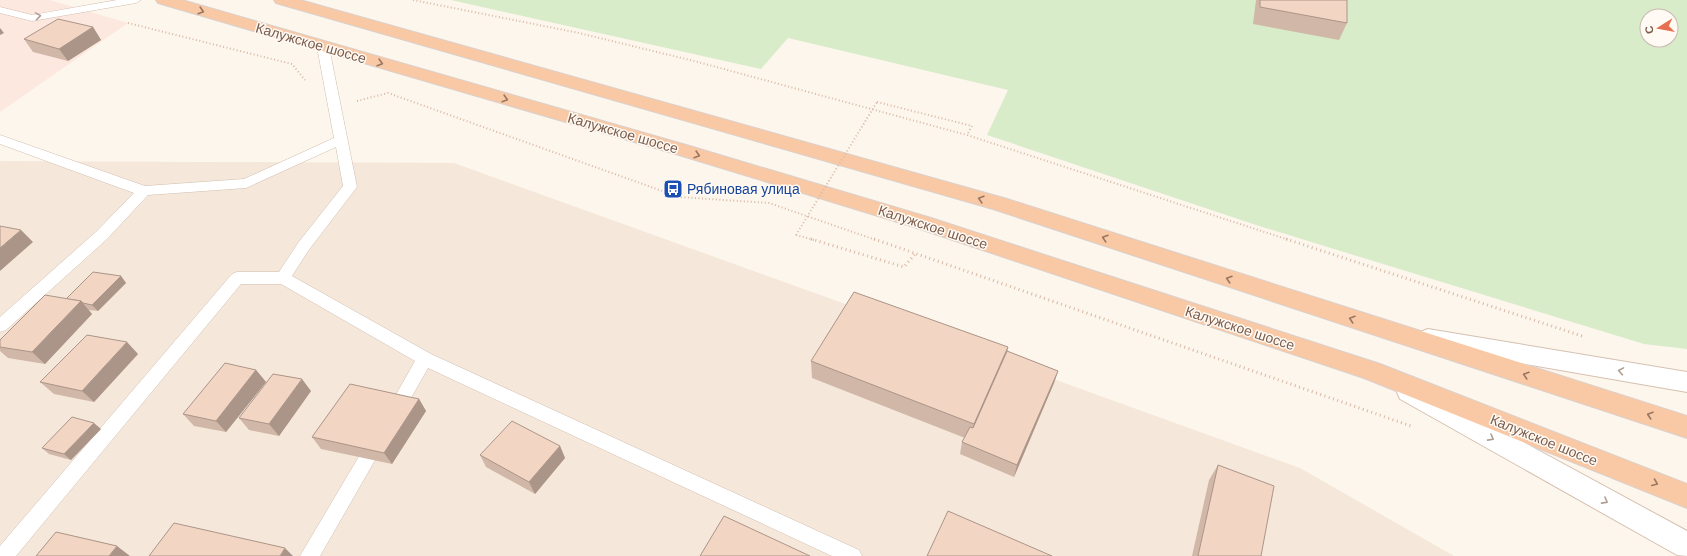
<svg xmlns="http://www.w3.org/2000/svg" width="1687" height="556" font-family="'DM Sans',sans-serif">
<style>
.residential{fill:#f5e8da}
.commercial{fill:#fde8e0}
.green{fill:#d8ecc9;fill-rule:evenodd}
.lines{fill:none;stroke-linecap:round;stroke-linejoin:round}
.service-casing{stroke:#d1beb0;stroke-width:1}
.secondary-casing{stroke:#d6c0b0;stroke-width:2}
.trunk-casing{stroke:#dad1cd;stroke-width:2}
.path-far1{stroke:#d9b8a5;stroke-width:2;stroke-dasharray:1 2.5;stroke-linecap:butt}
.path{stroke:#d9b8a5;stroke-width:3;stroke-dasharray:1 3.5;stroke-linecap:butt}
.service{fill:#fff;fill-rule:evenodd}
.secondary{fill:#fff;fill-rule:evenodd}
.trunk{fill:#f9c8a4;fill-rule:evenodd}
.path-bridge{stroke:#d9b8a5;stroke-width:2;stroke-dasharray:1 2.5;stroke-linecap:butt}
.wall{fill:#d1b7a8}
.shaded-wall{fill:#aa9588}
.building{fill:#f3d5c3;stroke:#aa9588}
.oneway{stroke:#9a7763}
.oneway2{stroke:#af9d94}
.labels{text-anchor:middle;stroke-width:3;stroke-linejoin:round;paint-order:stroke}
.street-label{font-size:14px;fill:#7a5c4d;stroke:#fffaf3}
.transit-label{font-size:14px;fill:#164399;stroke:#fffaf3;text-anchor:start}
</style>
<rect width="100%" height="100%" fill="#fdf6ec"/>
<path class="residential" d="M0 161 454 163 1300 468 1454 556H0Z"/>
<path class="commercial" d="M0 0H50L128 23 0 112Z"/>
<path class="green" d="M451 0H1687V349L1644 344 1259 226 987 135 1008 90 788 38 761 69ZM1647 16H1671V40H1647Z"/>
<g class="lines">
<g class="service-casing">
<g id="service">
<path d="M117 0H141L136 3 32 21 0 13V7L32 15Z"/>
<path d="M323 44 329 47 357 187 308 251 292 276 431 354 859 550 862 556H832L428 368 399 419 393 421 387 419 385 414 415 361 281 284H241L16 556H0V546L232 274 237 272H279L298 243 343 186 336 147 246 188 148 195 107 239 6 330 0 332V317L97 231 134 193 0 144V135L145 186 244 179 334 138 317 47Z"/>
<path d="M377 434 383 436 386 441 320 556H300L371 436Z"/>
</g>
</g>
<g class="secondary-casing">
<g id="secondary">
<path d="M1428 329 1687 372V392L1428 347 1420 344 1416 338 1420 332Z"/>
<path d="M1409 382 1418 385 1687 531V556L1677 555 1400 399 1397 392 1400 385Z"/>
</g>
</g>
<g class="trunk-casing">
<g id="trunk">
<path d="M156 0H182L693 147 931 218 1380 364 1687 484V508L1364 378 917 228 679 155 158 3Z"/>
<path d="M274 0H300L1007 199 1687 416V438L993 209 276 3Z"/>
</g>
</g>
<g class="path-far1">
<path d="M413 0 579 33 698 62 967 135"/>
<path d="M128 23 292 64 305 80"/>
<path d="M357 101 388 93 679 197 769 203 876 240"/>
<path d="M877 102 972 126 967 135 1289 240"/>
<path d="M796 235 814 240"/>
</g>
<g class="path">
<path d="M811 239 904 267 915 254"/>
<path d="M874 239 1411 426"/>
<path d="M1286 239 1582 336"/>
</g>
<use href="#service" class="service"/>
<use href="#secondary" class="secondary"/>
<use href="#trunk" class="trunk"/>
<path class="path-bridge" d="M796 235 877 102"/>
</g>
<g class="wall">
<path d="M1256 0H1347V23L1339 40 1253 24Z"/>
<path d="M93 27 101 40 68 61 33 52 24 39Z"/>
<path d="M121 276 126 283 98 311 89 310 92 314 45 364 8 358 0 351V340L66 299Z"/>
<path d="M1007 351 1058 371 1054 383 1014 477 960 454 962 442 965 438 812 378 811 361Z"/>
<path d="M138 354 94 402 54 394 40 382Z"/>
<path d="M256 370 266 382 226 432 194 426 183 414Z"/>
<path d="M311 391 279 436 249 430 239 418Z"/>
<path d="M419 399 426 411 392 464 321 449 312 437Z"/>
<path d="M101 429 71 460 49 454 42 448Z"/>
<path d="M560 446 565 458 535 494 486 467 480 455Z"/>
<path d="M1218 465 1261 556H1192L1209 480Z"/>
</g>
<g class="shaded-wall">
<path d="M93 27 101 40 68 61 59 49Z"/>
<path d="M0 28 4 33 0 35Z"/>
<path d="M21 230 33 242 0 271V248Z"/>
<path d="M121 276 126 283 98 311 92 305Z"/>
<path d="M81 301 92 314 45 364 32 352Z"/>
<path d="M127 342 138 354 94 402 82 391Z"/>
<path d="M1008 347 1005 364 971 440 974 424Z"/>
<path d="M256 370 266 382 226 432 216 421Z"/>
<path d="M1058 371 1054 383 1014 477 1017 465Z"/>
<path d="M302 379 311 391 279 436 269 424Z"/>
<path d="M419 399 426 411 392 464 384 453Z"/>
<path d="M94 423 101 429 71 460 64 454Z"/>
<path d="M560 446 565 458 535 494 529 482Z"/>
<path d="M117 546 130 556H109Z"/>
<path d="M285 548 293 556H280Z"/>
</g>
<g class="building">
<path d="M1260 0H1347V23L1260 7Z"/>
<path d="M58 19 93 27 59 49 24 39Z"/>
<path d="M0 226 21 230 0 248Z"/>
<path d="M93 272 121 276 92 305 83 303 81 301 66 299Z"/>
<path d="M854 292 1008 347 974 424 811 361Z"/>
<path d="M45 295 81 301 32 352 0 347V340Z"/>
<path d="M87 335 127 342 82 391 40 382Z"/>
<path d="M1007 351 1058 371 1017 465 962 442 970 427 973 428Z"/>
<path d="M225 363 256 370 216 421 183 414Z"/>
<path d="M273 374 302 379 269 424 239 418Z"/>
<path d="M350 384 419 399 384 453 312 437Z"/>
<path d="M72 417 94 423 64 454 42 448Z"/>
<path d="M512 421 560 446 529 482 480 455Z"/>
<path d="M1218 465 1274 486 1261 556H1198Z"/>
<path d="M948 511 1052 556H927Z"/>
<path d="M724 516 810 556H700Z"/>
<path d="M174 523 285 548 280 556H149Z"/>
<path d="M56 532 117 546 109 556H36Z"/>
</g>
<defs><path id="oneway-chevron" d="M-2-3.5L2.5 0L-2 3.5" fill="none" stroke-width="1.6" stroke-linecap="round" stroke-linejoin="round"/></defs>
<g class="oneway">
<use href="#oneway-chevron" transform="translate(201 11) rotate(17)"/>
<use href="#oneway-chevron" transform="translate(380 63) rotate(16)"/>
<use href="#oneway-chevron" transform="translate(505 99) rotate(16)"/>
<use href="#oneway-chevron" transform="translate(697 155) rotate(17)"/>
<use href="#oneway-chevron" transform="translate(981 199) rotate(-164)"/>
<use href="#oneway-chevron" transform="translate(1105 238) rotate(-162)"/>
<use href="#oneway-chevron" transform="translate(1229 279) rotate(-162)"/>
<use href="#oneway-chevron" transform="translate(1352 319) rotate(-162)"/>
<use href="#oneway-chevron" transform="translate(1526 375) rotate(-162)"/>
<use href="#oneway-chevron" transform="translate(1650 415) rotate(-162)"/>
<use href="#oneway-chevron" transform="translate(1655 483) rotate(22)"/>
</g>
<g class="oneway2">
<use href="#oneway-chevron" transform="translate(38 16) rotate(-9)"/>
<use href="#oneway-chevron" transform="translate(1621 371) rotate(-170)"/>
<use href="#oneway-chevron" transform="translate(1491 438) rotate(29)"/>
<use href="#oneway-chevron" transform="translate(1605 501) rotate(29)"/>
</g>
<defs>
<g id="bus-square" transform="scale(1)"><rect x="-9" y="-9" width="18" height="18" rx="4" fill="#1a4fb4" stroke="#fffaf3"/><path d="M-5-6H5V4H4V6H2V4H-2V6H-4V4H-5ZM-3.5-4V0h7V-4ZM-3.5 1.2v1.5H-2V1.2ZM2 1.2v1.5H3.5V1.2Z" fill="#fff"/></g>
</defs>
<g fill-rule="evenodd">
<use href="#bus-square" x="673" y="189"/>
</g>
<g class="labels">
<g class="street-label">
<text transform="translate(311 43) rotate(16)" y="5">Калужское шоссе</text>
<text transform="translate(623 133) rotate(16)" y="5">Калужское шоссе</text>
<text transform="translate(933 227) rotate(18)" y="5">Калужское шоссе</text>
<text transform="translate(1240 328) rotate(18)" y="5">Калужское шоссе</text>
<text transform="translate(1544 440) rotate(22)" y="5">Калужское шоссе</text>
</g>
<g class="transit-label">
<text x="687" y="194">Рябиновая улица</text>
</g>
</g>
<g transform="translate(1659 28) rotate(259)"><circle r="19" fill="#fffaf3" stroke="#cabbb1"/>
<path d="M0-3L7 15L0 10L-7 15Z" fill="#e76f51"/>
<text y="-6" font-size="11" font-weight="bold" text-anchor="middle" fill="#7a5c4d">С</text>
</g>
</svg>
